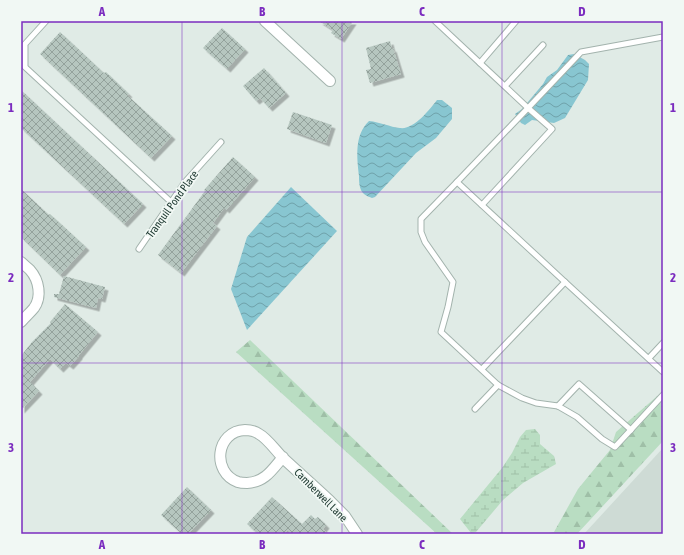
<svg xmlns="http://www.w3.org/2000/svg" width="684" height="555" font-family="'Asap Condensed',sans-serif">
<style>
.built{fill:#cedbd5}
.forest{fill:url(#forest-firs)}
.wetland{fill:url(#wetland-marsh)}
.water{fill:url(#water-waves)}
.building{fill:url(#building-cross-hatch);filter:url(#shadow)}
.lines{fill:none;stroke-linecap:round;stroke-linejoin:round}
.service-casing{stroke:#a3b3ad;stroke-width:7}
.minor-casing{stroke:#a3b3ad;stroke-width:12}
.service{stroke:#fff;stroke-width:5}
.minor{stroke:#fff;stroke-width:10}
.grid{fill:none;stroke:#7b2cbf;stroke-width:1;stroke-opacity:0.55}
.labels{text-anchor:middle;stroke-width:3.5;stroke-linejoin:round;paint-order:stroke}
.street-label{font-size:11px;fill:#213c34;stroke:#f1f8f4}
.neatline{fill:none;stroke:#7b2cbf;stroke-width:1.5}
.grid-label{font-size:13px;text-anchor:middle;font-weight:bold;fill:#7b2cbf}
</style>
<defs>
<pattern id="forest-firs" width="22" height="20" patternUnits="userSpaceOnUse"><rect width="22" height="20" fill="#b9ddc2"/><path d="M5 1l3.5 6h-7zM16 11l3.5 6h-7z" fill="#9fbfa7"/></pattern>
<pattern id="wetland-marsh" width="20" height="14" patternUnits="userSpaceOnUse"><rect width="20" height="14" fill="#b9ddc2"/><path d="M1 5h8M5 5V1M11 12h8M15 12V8" fill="none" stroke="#9fbfa7"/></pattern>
<pattern id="water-waves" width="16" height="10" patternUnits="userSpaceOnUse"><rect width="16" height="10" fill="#88c6d1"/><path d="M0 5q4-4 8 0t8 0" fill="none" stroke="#6fa2aa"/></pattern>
<pattern id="building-cross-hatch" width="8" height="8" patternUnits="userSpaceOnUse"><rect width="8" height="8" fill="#b6c6bf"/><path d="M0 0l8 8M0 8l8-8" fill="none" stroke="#94a29c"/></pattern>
<filter id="shadow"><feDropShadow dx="3.5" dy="3.5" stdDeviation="0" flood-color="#0004"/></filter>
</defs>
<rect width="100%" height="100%" fill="#e0ebe6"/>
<path class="built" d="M663 448V534H584Z"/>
<g class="forest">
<path d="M250 340 453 534H437L236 352Z"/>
<path d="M663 391V441L577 534H543L554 532 578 489 610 450 616 432Z"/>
</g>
<path class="wetland" d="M535 429 540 435V444L554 456 556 464 523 483 503 500 476 532 471 533 460 519 502 468 512 453 520 437 526 430Z"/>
<g class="water">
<path d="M574 54 585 60 589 64 588 80 565 118 554 123 532 120 525 125 521 123 515 114 522 109 543 84 547 77 557 70 568 55Z"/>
<path d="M437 100H442L452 108V119L436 138 416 153 375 197 372 198C370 197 366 196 364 194 359 190 359 181 359 176 357 158 354 135 369 121 380 122 390 127 400 128 414 130 429 110 437 100Z"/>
<path d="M291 187 337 231 247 330 231 289 247 237Z"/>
</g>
<g class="building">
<path d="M319 21H353L341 39 331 33 333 30Z"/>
<path d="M222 28 245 49 227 69 203 48Z"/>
<path d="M60 32 104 73 106 72 129 94 127 95 172 136 151 158 40 54Z"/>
<path d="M390 41 392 49 393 48 401 74 370 83 366 70 371 69 366 48Z"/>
<path d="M264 68 286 93 269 108 260 98 256 101 243 86Z"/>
<path d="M21 90 143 204 124 224 21 128Z"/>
<path d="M293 112 332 125 326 143 287 129Z"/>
<path d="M233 157 255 177 226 210 224 208 213 223 217 226 181 273 158 255 205 191 204 190Z"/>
<path d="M21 189 49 215 50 214 86 247 60 275 21 237Z"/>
<path d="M64 276 105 287 102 299 98 298 96 308 54 297V294H59Z"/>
<path d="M65 304 98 332 79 355V356L70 366 66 363 60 369 50 359 30 382 39 391 21 410V356L32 342 51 323 50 322Z"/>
<path d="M187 487 211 510 188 534H182L161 515Z"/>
<path d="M272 497 302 524 311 515 315 519 318 517 326 525 323 529 328 534H291L288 530 284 534H258L247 524Z"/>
</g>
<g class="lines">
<g class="service-casing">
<g id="service">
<path d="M46 21 25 44V67L171 202"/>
<path d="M435 21 528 108 581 52 663 37"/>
<path d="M480 63 516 21"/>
<path d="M505 86 543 45"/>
<path d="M457 182 528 108 552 129 482 205"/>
<path d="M139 249 185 182 221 142"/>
<path d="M565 282 457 182 421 219V232L425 242 453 282 448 307 441 332 498 385 522 398 536 403 558 406 577 417 602 439 615 447 663 395"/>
<path d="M649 358 663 343"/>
<path d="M482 369 565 282 663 372"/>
<path d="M558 406 579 384 631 430"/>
<path d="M475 409 498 385"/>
</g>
</g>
<g class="minor-casing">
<g id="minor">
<path d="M265 21 330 81"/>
<path d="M21 262C24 265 27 267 30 270 39 280 42 297 34 308 30 313 25 317 21 322"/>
<path d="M283 457C272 470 265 482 247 483 243 483 241 483 238 482 211 472 216 431 245 430 249 430 255 431 259 434 267 438 276 451 283 458 298 472 314 486 330 501 335 506 340 511 345 516 349 522 353 528 357 534"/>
</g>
</g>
<use href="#service" class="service"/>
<use href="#minor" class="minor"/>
</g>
<path class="grid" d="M182 21V534M342 21V534M502 21V534M21 192H663M21 363H663"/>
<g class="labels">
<g class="street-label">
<text transform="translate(172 204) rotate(-54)" y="4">Tranquil Pond Place</text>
<text transform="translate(321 495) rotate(45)" y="4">Camberwell Lane</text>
</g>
</g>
<rect width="684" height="555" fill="none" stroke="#f1f8f4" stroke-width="44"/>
<rect x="22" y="22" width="640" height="511" class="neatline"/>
<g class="grid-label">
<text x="102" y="16">A</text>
<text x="262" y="16">B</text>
<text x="422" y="16">C</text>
<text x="582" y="16">D</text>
<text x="11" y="112">1</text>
<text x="673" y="112">1</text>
<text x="11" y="282">2</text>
<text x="673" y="282">2</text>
<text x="11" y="452">3</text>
<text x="673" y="452">3</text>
<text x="102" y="549">A</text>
<text x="262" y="549">B</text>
<text x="422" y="549">C</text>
<text x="582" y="549">D</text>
</g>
</svg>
